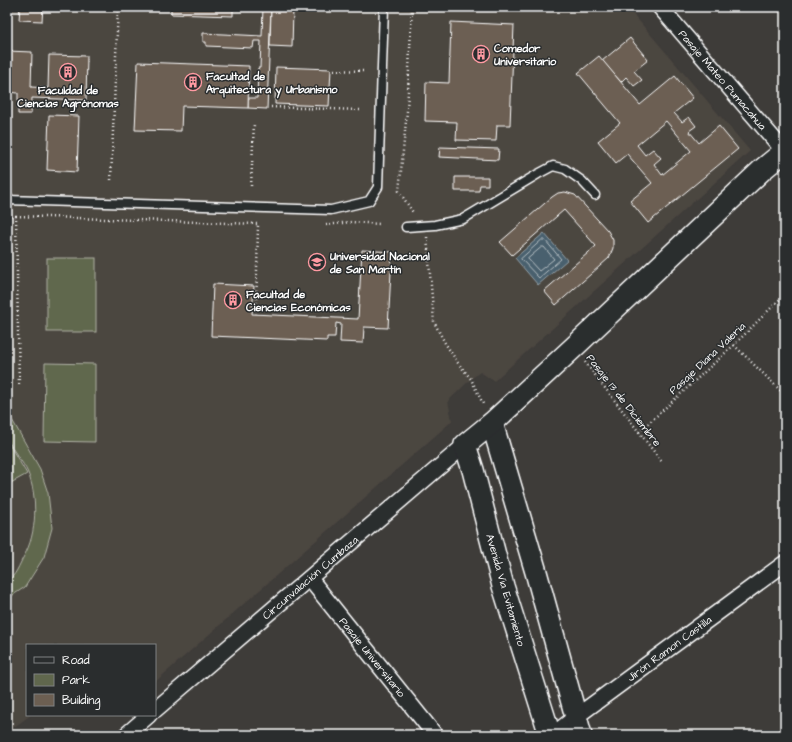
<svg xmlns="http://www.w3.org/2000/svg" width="792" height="742" font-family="'Architects Daughter',sans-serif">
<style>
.built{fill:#4c4640}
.green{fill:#60674d;stroke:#b0b3a6}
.water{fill:#4a616e;stroke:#92a0a8}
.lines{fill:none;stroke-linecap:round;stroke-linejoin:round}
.shore{stroke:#b7c0c5;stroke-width:1}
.building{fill:#6c5f52;stroke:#fff;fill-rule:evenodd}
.lane-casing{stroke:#fff;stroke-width:11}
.street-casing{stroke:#fff;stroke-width:18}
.secondary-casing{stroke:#fff;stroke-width:24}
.path{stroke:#fff;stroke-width:2.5;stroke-dasharray:1 3;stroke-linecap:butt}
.lane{stroke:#2a2d2e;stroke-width:8}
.street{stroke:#2a2d2e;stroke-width:15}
.secondary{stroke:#2a2d2e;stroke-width:21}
.labels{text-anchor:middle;stroke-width:3;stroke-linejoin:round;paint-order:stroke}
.poi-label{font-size:11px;font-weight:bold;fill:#fff;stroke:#2a2d2e;text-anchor:start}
.street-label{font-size:11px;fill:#fff;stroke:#2a2d2e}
</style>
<rect width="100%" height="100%" fill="#3e3c39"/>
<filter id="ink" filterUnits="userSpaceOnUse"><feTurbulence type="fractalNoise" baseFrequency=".025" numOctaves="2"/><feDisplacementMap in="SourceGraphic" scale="8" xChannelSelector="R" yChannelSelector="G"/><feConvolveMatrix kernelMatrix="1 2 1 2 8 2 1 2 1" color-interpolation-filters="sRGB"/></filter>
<g filter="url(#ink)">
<path class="built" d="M7 7H627L750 151 494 381 480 372 471 379 448 401 452 421 155 682V645H27V715H31L7 732Z"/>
<g class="green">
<rect x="47" y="258" width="49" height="74"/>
<path d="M45 363 95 364V442L44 441Z"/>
<path d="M7 411 40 469 48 493 52 528 44 557 25 587 7 599V581C16 576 19 565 24 556 37 534 38 497 28 473 23 461 12 451 8 439 5 432 7 419 7 411Z"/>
<path d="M7 441 27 474 7 485Z"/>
</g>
<path class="water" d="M544 233 567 260 538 285 515 258Z"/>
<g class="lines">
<g class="shore">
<path d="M542 240H545L561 259 539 278 521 259Z"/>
<path d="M542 247H544L554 259 539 271 528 259Z"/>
</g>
</g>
<g class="building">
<path d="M20 7H43L42 21 19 20Z"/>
<path d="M171 7H233V16L171 14Z"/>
<path d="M263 7H271L267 109 248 108V98H257L258 68H260L261 41H254L253 48 206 46V42H203V33L262 36Z"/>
<path d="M271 9 293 10 292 47 270 46Z"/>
<path d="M7 16H10L9 47H7Z"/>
<path d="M451 22 514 25 510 125H497L496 141 456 140 457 122 425 121 426 82 449 83Z"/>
<path d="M630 38 648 60 634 71 642 80 634 86 626 77 621 82 602 61Z"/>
<path d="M7 51 32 52 31 87 48 88 49 55 87 56 86 100 32 98 31 114H18V93L7 92Z"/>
<path d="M599 56 640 105 675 76 693 98 674 113 682 122 689 117 696 126 689 131 699 143 719 126 738 149 648 223 630 201 652 183 627 154 616 163 598 141 620 123 578 73ZM666 121 691 151 662 175 654 164 661 158 653 149 645 155 637 145Z"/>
<path d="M138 62 249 66 248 108 182 106 181 131 135 130Z"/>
<path d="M276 67 331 69 329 106 275 104Z"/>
<path d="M49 115 79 116 77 172 47 170Z"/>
<path d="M440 147 499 149 498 160 439 157Z"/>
<path d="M455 177H488V185H480L479 191H455Z"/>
<path d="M565 192 575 195 608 231 613 240V248L609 258 556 305 544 291 596 246 564 210 512 255 500 242 552 197 558 193Z"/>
<path d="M362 250 392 252 388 328 364 327 363 343 340 342 341 324 336 323 335 337H327V341L211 336 213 284 254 286 252 314 358 319Z"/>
</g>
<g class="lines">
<g class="lane-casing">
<g id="lane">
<path d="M7 200 331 210 369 201 378 187 384 7"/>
<path d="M406 227 435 225 463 219 538 174 553 166 565 169 582 181 595 195"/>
</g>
</g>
<g class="street-casing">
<g id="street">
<path id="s1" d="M660 7 785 152"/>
<path id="s2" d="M310 579 435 735"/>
<path id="s3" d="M155 710 465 445"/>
<path d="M126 735 149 715"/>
<path id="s4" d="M553 735 577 716 785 563"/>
</g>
</g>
<g class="secondary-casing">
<g id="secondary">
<path d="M492 423 536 572 581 735"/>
<path d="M550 735 503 586 473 470 465 445 492 423 573 348 763 169 785 151"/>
</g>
</g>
<g class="path">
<path d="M412 7 407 111 399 191 414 214"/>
<path d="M334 70 363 71"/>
<path d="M271 107 360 110"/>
<path d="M111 180 118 7"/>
<path d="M251 186 254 123"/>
<path d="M7 215 16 216 19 387"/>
<path d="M16 216 258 224 256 314"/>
<path d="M326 225 351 222 380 224"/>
<path d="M427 237 434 322 445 343 458 363 471 379 484 406"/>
<path d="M734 345 785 395"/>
<path d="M585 362 662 462"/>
<path d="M639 432 734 345 785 294"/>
</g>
<use href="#lane" class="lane"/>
<use href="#street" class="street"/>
<use href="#secondary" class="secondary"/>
</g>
</g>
<defs>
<g id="building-ring" transform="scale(0.9)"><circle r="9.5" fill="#2a2d2e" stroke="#ff9aa2" stroke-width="1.5"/><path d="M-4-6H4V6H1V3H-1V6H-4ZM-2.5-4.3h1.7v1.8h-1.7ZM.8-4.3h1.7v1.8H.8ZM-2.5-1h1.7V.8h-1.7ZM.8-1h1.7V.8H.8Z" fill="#ff9aa2"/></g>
<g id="university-ring" transform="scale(0.9)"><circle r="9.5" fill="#2a2d2e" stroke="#ff9aa2" stroke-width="1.5"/><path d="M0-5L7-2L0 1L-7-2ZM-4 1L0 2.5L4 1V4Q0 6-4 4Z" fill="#ff9aa2"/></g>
</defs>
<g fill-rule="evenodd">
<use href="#building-ring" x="481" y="54"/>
<use href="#building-ring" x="68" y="72"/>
<use href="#building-ring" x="193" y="82"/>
<use href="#university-ring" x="317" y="262"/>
<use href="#building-ring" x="233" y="300"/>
</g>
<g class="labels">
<g class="poi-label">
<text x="494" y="52">Comedor<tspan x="494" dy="13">Universitario</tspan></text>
<text x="206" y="80">Facultad de<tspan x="206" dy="13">Arquitectura y Urbanismo</tspan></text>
<text x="68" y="94" text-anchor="middle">Faculdad de<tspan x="68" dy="13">Ciencias Agrónomas</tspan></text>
<text x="330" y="260">Universidad Nacional<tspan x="330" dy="13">de San Martín</tspan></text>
<text x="246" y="298">Facultad de<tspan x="246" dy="13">Ciencias Económicas</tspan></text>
</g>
<g class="street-label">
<text dy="4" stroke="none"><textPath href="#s1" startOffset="96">Pasaje Mateo Pumacahua</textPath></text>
<text transform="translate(707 358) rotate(-43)" y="4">Pasaje Diana Valeria</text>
<text transform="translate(624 400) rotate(52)" y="4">Pasaje 13 de Diciembre</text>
<text dy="4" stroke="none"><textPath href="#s3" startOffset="204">Circunvalación Cumbaza</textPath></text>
<text transform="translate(506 590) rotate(74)" y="4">Avenida Via Evitamiento</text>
<text dy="4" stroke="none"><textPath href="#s4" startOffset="145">Jirón Ramon Castilla</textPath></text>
<text dy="4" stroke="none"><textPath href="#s2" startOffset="100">Pasaje Universitario</textPath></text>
</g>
</g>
<rect width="792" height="742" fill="none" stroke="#2a2d2e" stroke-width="24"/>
<rect x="12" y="12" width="768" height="718" fill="none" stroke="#fff" stroke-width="1.5" filter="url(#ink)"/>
<rect x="26" y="644" width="130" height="72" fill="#2a2d2e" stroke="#7f8182"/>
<rect x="34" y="657" width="20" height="6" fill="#2a2d2e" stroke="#7f8182"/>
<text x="62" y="664" font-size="12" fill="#ffffff">Road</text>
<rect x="34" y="674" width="20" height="12" fill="#60674d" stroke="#7f8182"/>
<text x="62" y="684" font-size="12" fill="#ffffff">Park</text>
<rect x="34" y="694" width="20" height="12" fill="#6c5f52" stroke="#7f8182"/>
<text x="62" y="704" font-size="12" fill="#ffffff">Building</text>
</svg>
